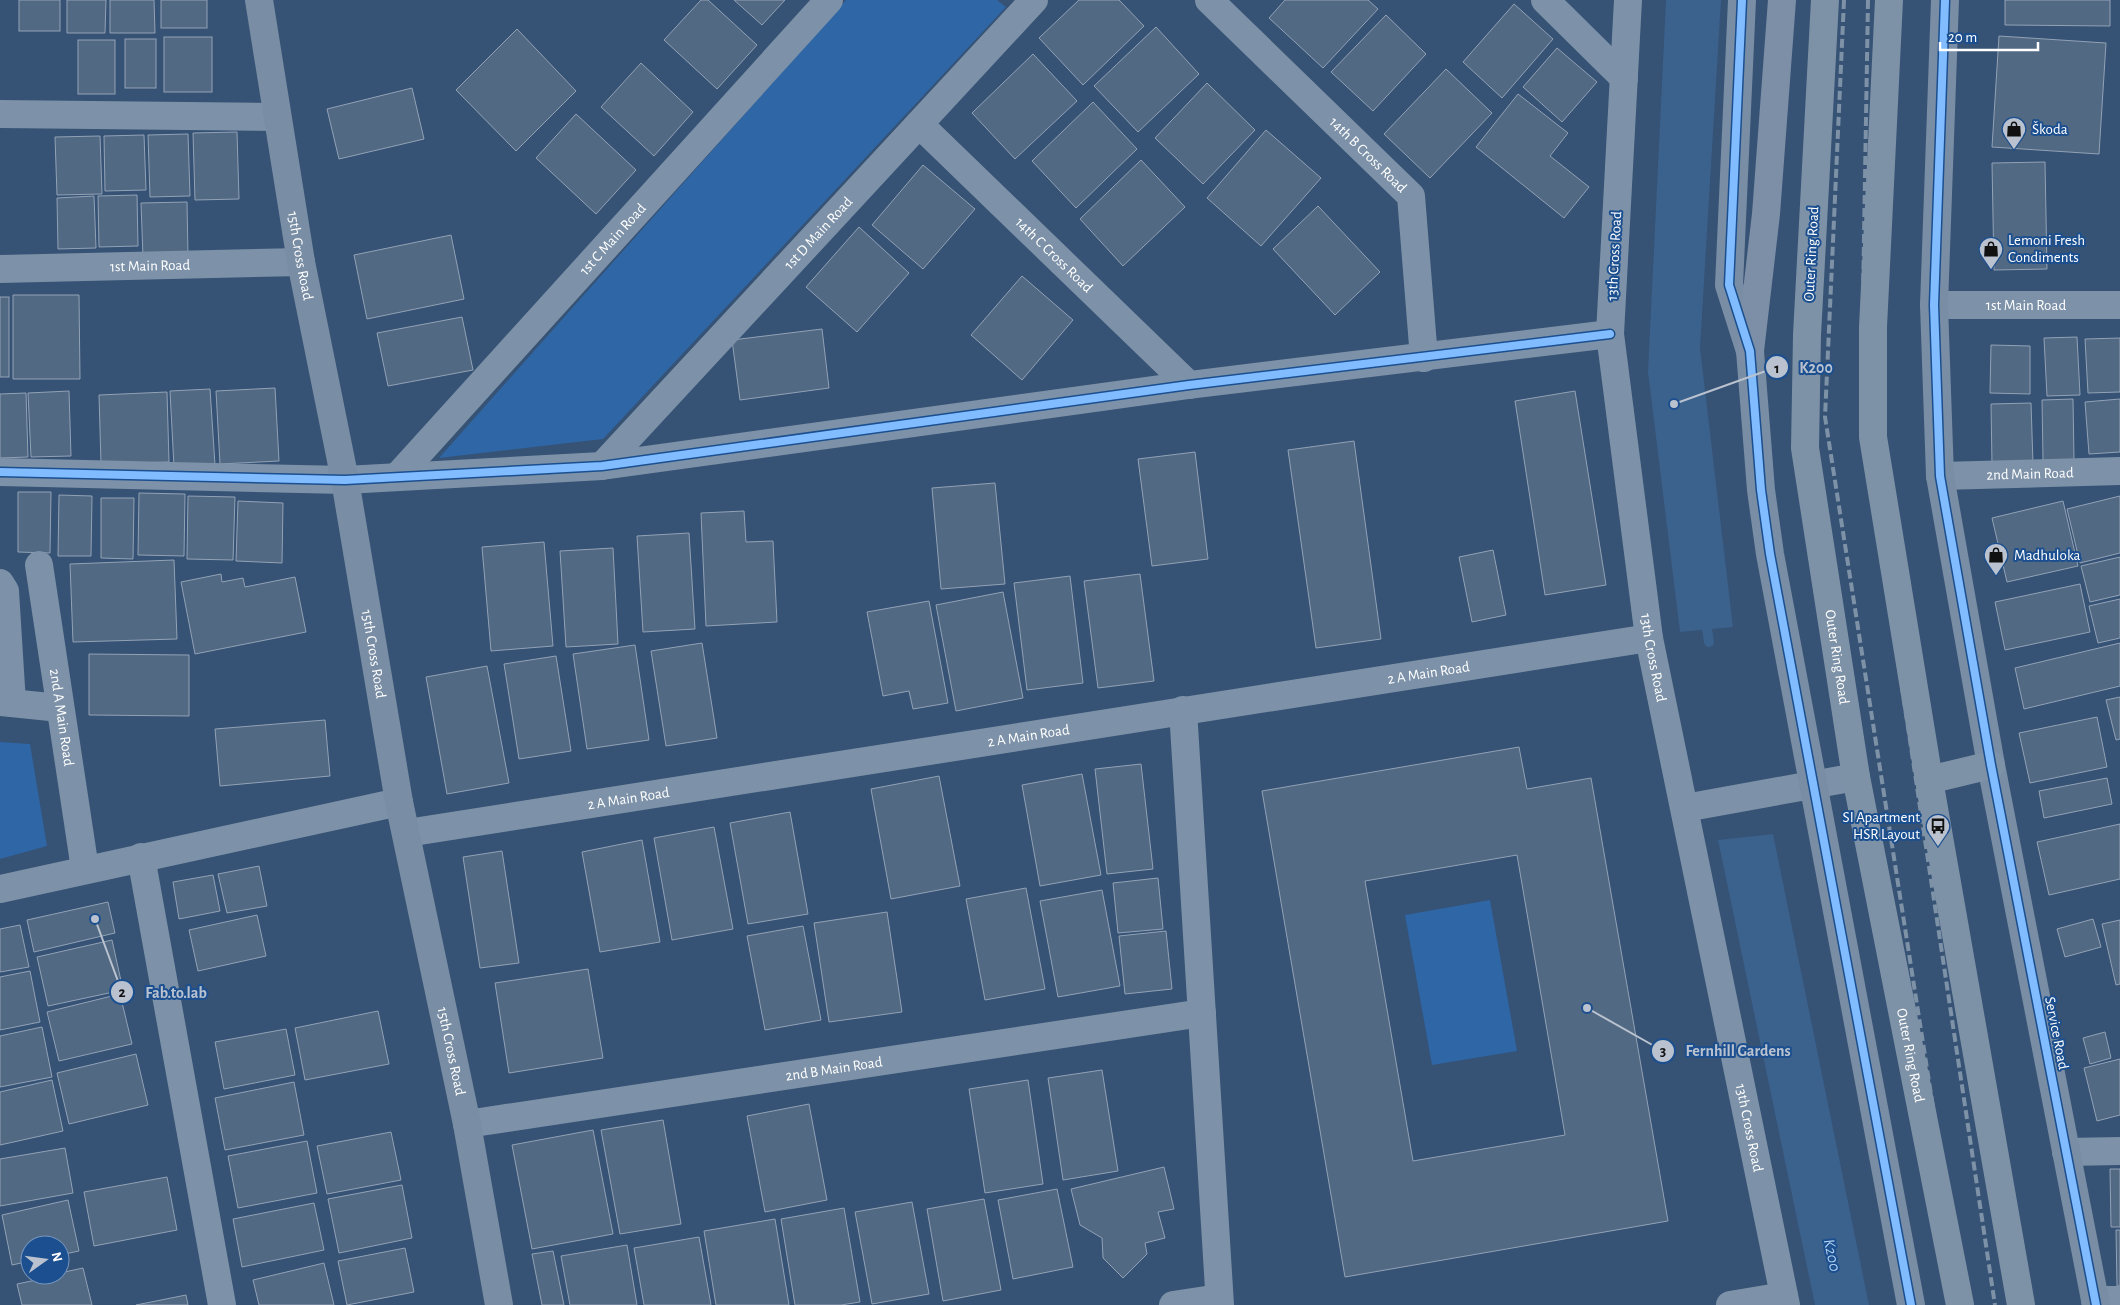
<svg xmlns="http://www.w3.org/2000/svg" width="2120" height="1305" font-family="'Alegreya Sans',sans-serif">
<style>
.green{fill:#2f66a5}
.water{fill:#3b618d}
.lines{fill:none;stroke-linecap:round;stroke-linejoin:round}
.stream{stroke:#3b618d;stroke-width:10}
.building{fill:#526984;stroke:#92a2b6;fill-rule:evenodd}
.street{stroke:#7d92a8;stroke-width:28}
.secondary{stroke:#798da4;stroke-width:28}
.primary{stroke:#7d8ea7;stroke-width:28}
.highway{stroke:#7e92a7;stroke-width:28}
.rail{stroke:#7e92a7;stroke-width:4;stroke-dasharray:9 4;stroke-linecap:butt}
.cycleway-casing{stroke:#1b4f8f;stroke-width:11}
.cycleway{stroke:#80bcff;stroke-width:8}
.labels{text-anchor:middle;stroke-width:4;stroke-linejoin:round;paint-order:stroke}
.poi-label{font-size:15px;fill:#fff;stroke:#1b4f8f;text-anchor:start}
.street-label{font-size:15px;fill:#fff;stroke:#1b4f8f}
.water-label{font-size:16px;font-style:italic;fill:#b5d3f5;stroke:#1b4f8f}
.leader{fill:none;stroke:#b9c2ce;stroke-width:2}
.callout-dot{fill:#b9c2ce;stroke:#1b4f8f;stroke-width:2}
.mark-label{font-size:15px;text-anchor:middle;font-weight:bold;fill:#111}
.callout-label{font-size:16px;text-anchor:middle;font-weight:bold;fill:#b9c2ce;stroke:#1b4f8f;stroke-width:4;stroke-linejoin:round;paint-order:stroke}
</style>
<rect width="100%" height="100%" fill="#365274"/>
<g class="green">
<path d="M846 0H997L1006 7 603 439 439 458Z"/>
<path d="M0 742 30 744 47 846 0 859Z"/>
<path d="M1490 900 1517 1051 1432 1065 1405 915Z"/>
</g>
<g class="water">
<path d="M1666 0H1721L1700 348 1733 627 1680 632 1648 372Z"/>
<path d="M1773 834 1869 1305H1815L1718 840Z"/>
</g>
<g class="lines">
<path class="stream" d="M1705 616 1709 642"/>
</g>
<g class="building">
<rect x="19" y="0" width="41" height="31"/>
<path d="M67 0H106L105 33H67Z"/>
<path d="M110 0H154L155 33H110Z"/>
<rect x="161" y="0" width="46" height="28"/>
<path d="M701 0H708L757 45 717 89 664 40Z"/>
<path d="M734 0H785L762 25Z"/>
<path d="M1079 0H1119L1144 26 1083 85 1039 38Z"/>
<path d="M1285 0H1368L1378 9 1323 68 1269 18Z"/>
<path d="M2005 0H2110V26L2005 25Z"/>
<path d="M1514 4 1553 39 1502 98 1463 62Z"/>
<path d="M1386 15 1426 54 1373 111 1331 72Z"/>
<path d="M1156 27 1199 74 1138 132 1094 86Z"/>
<path d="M517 29 576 91 516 151 456 90Z"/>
<path d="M1999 36 2106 43 2099 154 1992 147Z"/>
<rect x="164" y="37" width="48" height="55"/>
<rect x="125" y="39" width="31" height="49"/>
<rect x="78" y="40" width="37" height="54"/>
<path d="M1557 48 1597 82 1562 122 1523 87Z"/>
<path d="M1033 54 1077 101 1015 159 972 113Z"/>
<path d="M641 63 693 112 654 156 601 107Z"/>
<path d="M1446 69 1492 113 1430 178 1384 134Z"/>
<path d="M1207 83 1255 130 1203 184 1155 138Z"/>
<path d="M412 88 424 139 339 159 327 109Z"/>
<path d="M1518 94 1568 133 1550 156 1589 187 1564 218 1476 147Z"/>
<path d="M1093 102 1137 149 1076 208 1032 161Z"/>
<path d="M576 114 636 170 596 214 536 158Z"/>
<path d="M1266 130 1321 178 1261 246 1207 198Z"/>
<path d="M237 132 239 199 195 200 193 133Z"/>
<path d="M188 134 190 196 150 197 148 135Z"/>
<path d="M144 135 146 190 105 191 104 136Z"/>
<path d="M100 136 102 194 57 195 55 137Z"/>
<path d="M1141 160 1185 207 1123 266 1080 219Z"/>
<path d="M2045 162 2047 269 1994 270 1992 163Z"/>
<path d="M923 165 975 209 923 269 872 225Z"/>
<path d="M137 195 138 246 99 247 98 196Z"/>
<path d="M94 196 96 248 58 249 57 198Z"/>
<path d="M187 202 188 256 143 257 141 203Z"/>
<path d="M1318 206 1380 272 1335 315 1273 249Z"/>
<path d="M859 227 909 273 857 332 806 287Z"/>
<path d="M451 235 464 299 367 319 354 255Z"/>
<path d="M1022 276 1073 320 1022 380 971 335Z"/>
<path d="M13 295H79L80 379H13Z"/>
<rect x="0" y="297" width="9" height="80"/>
<path d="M462 317 473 370 388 386 377 333Z"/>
<path d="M822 329 829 388 740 400 732 340Z"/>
<path d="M2077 337 2080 395 2047 396 2044 338Z"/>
<path d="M2120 338V392L2088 393 2085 339Z"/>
<path d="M1991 345 2030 346V394L1990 393Z"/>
<path d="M275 388 279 461 220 464 216 391Z"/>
<path d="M210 389 215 465 174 467 170 391Z"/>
<path d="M69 391 71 456 31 457 28 393Z"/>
<path d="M1575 391 1606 585 1545 595 1515 401Z"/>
<path d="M167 392 169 462 101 464 99 395Z"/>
<path d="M26 393 28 457 0 458V394Z"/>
<path d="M2073 399 2074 460H2043L2042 400Z"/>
<path d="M2120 399V452L2089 454 2085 402Z"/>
<path d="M2031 403 2033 464 1992 465 1991 404Z"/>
<path d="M1354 441 1381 639 1316 648 1288 450Z"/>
<path d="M1195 452 1208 559 1152 566 1138 459Z"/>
<path d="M995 483 1005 584 941 589 932 488Z"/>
<path d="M18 492H51L50 553 18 552Z"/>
<path d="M139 493 185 494 184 556 138 555Z"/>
<path d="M59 495 92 496 91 556H58Z"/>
<path d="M188 496 235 497 233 560 187 559Z"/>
<path d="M2120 496V553L2080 563 2067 509Z"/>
<path d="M101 498H134L133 559 101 558Z"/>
<path d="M238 501 283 503 282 563 236 561Z"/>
<path d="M2063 501 2078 566 2007 582 1992 518Z"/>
<path d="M744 511 746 542 773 541 777 622 706 626 701 513Z"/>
<path d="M689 533 695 629 643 632 637 536Z"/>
<path d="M544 542 553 646 491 651 482 547Z"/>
<path d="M613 548 618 644 566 647 560 551Z"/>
<path d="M1493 550 1506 615 1472 622 1459 557Z"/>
<path d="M2120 557V595L2090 602 2081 566Z"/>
<path d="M174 560 177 639 73 642 70 564Z"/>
<path d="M221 574 222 582 243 578 245 587 295 577 306 632 195 654 181 582Z"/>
<path d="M1140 574 1154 681 1098 688 1084 581Z"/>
<path d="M1070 576 1083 683 1027 690 1014 583Z"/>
<path d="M2080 584 2090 632 2005 650 1995 602Z"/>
<path d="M1003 592 1023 698 956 711 936 605Z"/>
<path d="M2120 599V638L2098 643 2089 606Z"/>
<path d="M929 601 948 703 913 709 909 691 883 696 867 612Z"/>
<path d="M702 643 717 738 666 746 651 651Z"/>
<path d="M2120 643V686L2024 709 2015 668Z"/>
<path d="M635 645 649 740 587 749 573 654Z"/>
<path d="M89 654 189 655V716L89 715Z"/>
<path d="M556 656 571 751 519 759 504 664Z"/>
<path d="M487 666 509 783 447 794 426 677Z"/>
<path d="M2120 697V739L2116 740 2106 700Z"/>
<path d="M2097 717 2107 767 2030 783 2019 733Z"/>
<path d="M325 720 330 776 220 786 215 729Z"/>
<path d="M1519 747 1527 789 1591 778 1668 1221 1345 1277 1262 791ZM1517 855 1565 1135 1413 1161 1365 881Z"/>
<path d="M1141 764 1153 869 1107 874 1095 769Z"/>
<path d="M1082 774 1101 875 1040 886 1022 785Z"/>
<path d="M939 776 960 886 891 899 871 789Z"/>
<path d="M2107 778 2112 804 2044 818 2039 791Z"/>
<path d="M790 812 808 914 748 924 730 823Z"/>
<path d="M2120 824V879L2049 895 2037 842Z"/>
<path d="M714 827 733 929 672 940 654 838Z"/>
<path d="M642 840 660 942 600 952 582 852Z"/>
<path d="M502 851 519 963 480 968 463 857Z"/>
<path d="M259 866 267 906 227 913 218 874Z"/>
<path d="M213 875 220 911 179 919 173 882Z"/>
<path d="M1158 878 1163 929 1118 933 1113 883Z"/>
<path d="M1026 888 1045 989 985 1000 966 899Z"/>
<path d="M1102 890 1120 986 1058 997 1040 901Z"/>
<path d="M108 902 115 933 34 952 27 920Z"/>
<path d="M887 912 902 1012 829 1022 814 923Z"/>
<path d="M257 915 266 956 198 971 189 930Z"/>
<path d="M2093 919 2101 947 2065 957 2057 929Z"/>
<path d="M2120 920V984L2116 985 2102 924Z"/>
<path d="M20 925 29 967 0 972V929Z"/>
<path d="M803 926 821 1020 765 1030 747 936Z"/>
<path d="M1166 931 1172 989 1125 994 1119 936Z"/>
<path d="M112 940 123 990 48 1006 37 957Z"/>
<path d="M588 969 603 1058 509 1073 495 983Z"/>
<path d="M30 971 40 1022 0 1030V977Z"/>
<path d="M120 994 132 1044 59 1061 47 1012Z"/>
<path d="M378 1011 389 1064 305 1080 295 1028Z"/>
<path d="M42 1027 52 1077 0 1087V1036Z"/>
<path d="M286 1029 295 1075 224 1089 215 1042Z"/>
<path d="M2105 1032 2111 1058 2090 1064 2083 1038Z"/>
<path d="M136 1054 148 1105 69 1124 57 1073Z"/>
<path d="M2120 1059V1115L2097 1121 2084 1068Z"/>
<path d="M1102 1070 1118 1171 1063 1180 1048 1078Z"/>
<path d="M52 1080 63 1131 0 1145V1092Z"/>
<path d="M1028 1080 1043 1184 985 1193 969 1089Z"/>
<path d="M294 1082 304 1135 225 1150 215 1098Z"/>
<path d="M809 1104 827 1200 765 1212 747 1116Z"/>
<path d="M663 1120 681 1224 620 1234 601 1130Z"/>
<path d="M593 1130 613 1234 532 1249 512 1145Z"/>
<path d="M391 1132 401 1180 327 1194 317 1146Z"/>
<path d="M307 1141 317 1193 238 1208 228 1156Z"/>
<path d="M65 1148 73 1193 0 1206V1159Z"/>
<path d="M1164 1167 1174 1209 1158 1212 1165 1238 1145 1243 1147 1254 1123 1278 1103 1258 1102 1238 1080 1225 1071 1189Z"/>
<path d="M2110 1169H2120V1227H2111Z"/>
<path d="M167 1177 177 1230 94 1246 84 1192Z"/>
<path d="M402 1185 412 1238 339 1253 328 1199Z"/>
<path d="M1057 1189 1073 1267 1013 1279 998 1200Z"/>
<path d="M984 1199 1001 1290 943 1301 927 1209Z"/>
<path d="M68 1200 79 1251 60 1255V1245H30V1261L12 1265 2 1215Z"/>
<path d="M912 1202 929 1294 872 1304 855 1212Z"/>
<path d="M314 1203 324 1250 242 1267 233 1219Z"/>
<path d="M844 1208 860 1302 841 1305H795L781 1219Z"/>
<path d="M775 1219 789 1305H716L704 1231Z"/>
<path d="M2116 1230H2120V1286H2117Z"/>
<path d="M699 1237 711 1305H644L634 1248Z"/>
<path d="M627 1245 637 1305H570L561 1256Z"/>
<path d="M405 1248 414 1292 347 1305 338 1261Z"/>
<path d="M553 1251 564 1305H542L532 1254Z"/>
<path d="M324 1263 334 1305H259L253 1280Z"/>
<path d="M83 1268 92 1305H22L17 1284 60 1275V1273Z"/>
<path d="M186 1295 188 1305H136Z"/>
</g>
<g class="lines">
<g class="street">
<path id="s1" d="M1209 0 1411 196 1424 358"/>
<path d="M1545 0 1624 78"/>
<path id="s2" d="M1628 0 1610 334 1649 638 1786 1305"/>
<path d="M0 114 277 117"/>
<path id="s3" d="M919 124 1189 385"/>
<path id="s4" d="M0 269 301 262"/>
<path id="s5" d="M1934 305H2120"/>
<path id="s6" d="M602 466 1034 0"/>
<path d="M0 472 345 480 602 466 1189 385 1610 334"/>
<path id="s7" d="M1940 476 2120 471"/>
<path id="s8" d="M397 477 829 0"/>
<path id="s9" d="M39 565 85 869"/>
<path d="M0 583 5 591 12 703"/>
<path d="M0 702 60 708"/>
<path d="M1183 710 1220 1305"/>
<path d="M1685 808 1856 777"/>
<path id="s10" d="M407 833 1649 638"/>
<path d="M141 857 222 1305"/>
<path d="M0 889 399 802"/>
<path id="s11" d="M467 1124 1202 1013"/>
<path d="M2066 1152 2120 1151"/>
<path d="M2095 1300H2120"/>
<path d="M1173 1305 1219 1298"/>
<path d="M1730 1305 1784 1296"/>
</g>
<g class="secondary">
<path id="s12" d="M259 0 301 262 345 480 399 802 467 1124 499 1305"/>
<path d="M1742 0 1729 285 1750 351 1761 490 1770 554 1911 1305"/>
<path d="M1945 0 1934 305 1940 476 1991 765 2096 1305"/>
</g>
<path class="primary" d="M1750 351 1766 214 1782 0"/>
<g class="highway">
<path id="s13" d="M1825 0 1807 335 1805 448 1856 777 1960 1305"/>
<path d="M1889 0 1873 327V437L1929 780 2021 1305"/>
<path d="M1929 780 1991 765"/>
</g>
<g class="rail">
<path d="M1844 0 1825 417 1964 1305"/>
<path d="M1868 0 1861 415 1995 1305"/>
</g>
<g class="cycleway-casing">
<g id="cycleway">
<path d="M1742 0 1729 285 1750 351 1761 490 1770 554 1911 1305"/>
<path d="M1945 0 1934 305 1940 476 1991 765 2096 1305"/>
<path d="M0 472 345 480 602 466 1189 385 1610 334"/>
</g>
</g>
<use href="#cycleway" class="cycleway"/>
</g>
<defs>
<g id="shop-pin" transform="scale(1.25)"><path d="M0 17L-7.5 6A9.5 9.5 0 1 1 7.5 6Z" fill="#b9c2ce" stroke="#1b4f8f"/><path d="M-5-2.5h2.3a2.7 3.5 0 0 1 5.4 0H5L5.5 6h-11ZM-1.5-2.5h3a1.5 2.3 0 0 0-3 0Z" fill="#111"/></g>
<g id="bus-pin" transform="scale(1.25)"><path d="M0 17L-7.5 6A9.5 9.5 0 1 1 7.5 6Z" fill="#b9c2ce" stroke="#1b4f8f"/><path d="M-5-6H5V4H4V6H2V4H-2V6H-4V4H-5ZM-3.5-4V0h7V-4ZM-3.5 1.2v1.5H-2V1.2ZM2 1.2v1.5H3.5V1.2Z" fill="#111"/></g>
</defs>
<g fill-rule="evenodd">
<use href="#shop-pin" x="2014" y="129"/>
<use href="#shop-pin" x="1991" y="249"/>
<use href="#shop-pin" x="1996" y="555"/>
<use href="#bus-pin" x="1938" y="826"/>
</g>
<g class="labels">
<g class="poi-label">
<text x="2032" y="134">Škoda</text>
<text x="2008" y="245">Lemoni Fresh<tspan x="2008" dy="17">Condiments</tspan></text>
<text x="2014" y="560">Madhuloka</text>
<text x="1920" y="822" text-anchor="end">SI Apartment<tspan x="1920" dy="17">HSR Layout</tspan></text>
</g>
<g class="street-label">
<text dy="5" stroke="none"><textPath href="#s1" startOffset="222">14th B Cross Road</textPath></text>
<text dy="5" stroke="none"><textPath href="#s6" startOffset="318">1st D Main Road</textPath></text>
<text dy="5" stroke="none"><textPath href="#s8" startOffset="321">1st C Main Road</textPath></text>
<text transform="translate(1811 254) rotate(-87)" y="5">Outer Ring Road</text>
<text dy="5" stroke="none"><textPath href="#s12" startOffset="259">15th Cross Road</textPath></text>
<text dy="5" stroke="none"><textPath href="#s3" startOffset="188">14th C Cross Road</textPath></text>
<text transform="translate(1614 256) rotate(-87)" y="5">13th Cross Road</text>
<text dy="5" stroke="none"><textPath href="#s4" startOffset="150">1st Main Road</textPath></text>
<text dy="5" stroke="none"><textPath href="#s5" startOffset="92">1st Main Road</textPath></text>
<text dy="5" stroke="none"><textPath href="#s7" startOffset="90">2nd Main Road</textPath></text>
<text dy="5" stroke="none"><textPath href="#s12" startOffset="664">15th Cross Road</textPath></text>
<text dy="5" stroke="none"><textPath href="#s2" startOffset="661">13th Cross Road</textPath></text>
<text dy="5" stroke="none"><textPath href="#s13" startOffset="660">Outer Ring Road</textPath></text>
<text dy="5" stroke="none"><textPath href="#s10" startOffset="1034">2 A Main Road</textPath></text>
<text dy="5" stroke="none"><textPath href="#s9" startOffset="154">2nd A Main Road</textPath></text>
<text dy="5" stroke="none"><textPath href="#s10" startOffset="629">2 A Main Road</textPath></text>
<text dy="5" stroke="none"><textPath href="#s10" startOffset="224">2 A Main Road</textPath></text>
<text transform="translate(2057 1033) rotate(79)" y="5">Service Road</text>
<text dy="5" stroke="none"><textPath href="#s12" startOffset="1069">15th Cross Road</textPath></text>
<text dy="5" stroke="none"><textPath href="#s13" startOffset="1065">Outer Ring Road</textPath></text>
<text dy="5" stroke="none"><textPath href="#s11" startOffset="371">2nd B Main Road</textPath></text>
<text dy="5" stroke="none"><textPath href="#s2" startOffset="1141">13th Cross Road</textPath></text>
</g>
<g class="water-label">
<text transform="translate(1833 1255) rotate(78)" y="6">K200</text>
</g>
</g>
<path class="leader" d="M1674 404L1777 367M95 919L122 992M1587 1008L1663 1051"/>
<g class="callout-dot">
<circle cx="1674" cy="404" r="5"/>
<circle cx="95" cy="919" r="5"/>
<circle cx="1587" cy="1008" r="5"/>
<circle cx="1777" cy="367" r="12"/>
<circle cx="122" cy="992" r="12"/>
<circle cx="1663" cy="1051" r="12"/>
</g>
<g class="mark-label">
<text x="1777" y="373">1</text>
<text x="122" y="997">2</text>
<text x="1663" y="1056">3</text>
</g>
<g class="callout-label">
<text x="1816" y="373">K200</text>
<text x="176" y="998">Fab.to.lab</text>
<text x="1738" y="1056">Fernhill Gardens</text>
</g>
<g transform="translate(45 1260) rotate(76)"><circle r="24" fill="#1b4f8f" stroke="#7695bc"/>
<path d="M0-4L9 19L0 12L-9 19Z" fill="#b9c2ce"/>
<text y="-8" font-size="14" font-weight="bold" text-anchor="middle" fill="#ffffff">N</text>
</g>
<path d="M1940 42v8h98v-8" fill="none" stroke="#ffffff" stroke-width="2.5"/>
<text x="1948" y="42" font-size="15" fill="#ffffff" stroke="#1b4f8f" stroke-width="4" paint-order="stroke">20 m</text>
</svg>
